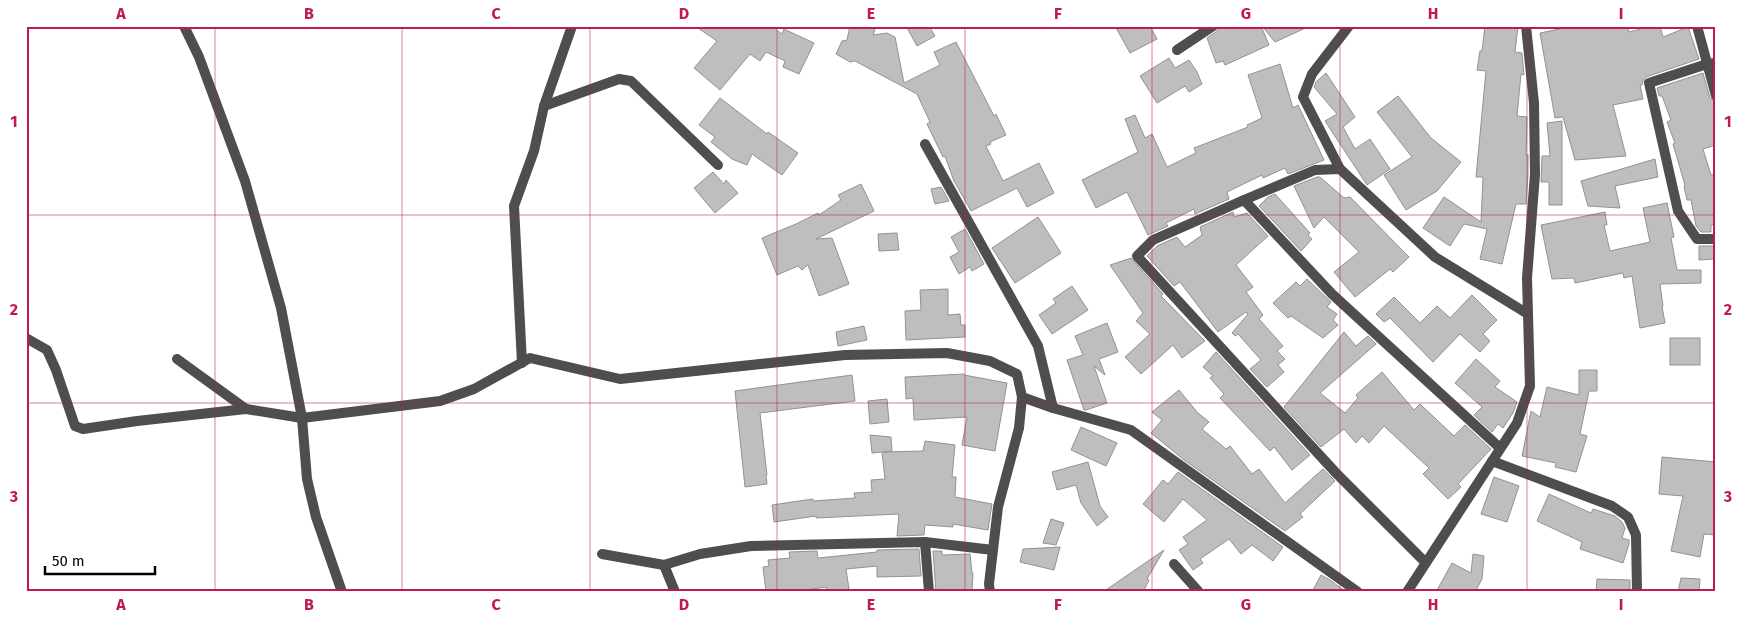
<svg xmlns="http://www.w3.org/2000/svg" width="1742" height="618" font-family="'Fira Sans',sans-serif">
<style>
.building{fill:#bebebe;stroke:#929292}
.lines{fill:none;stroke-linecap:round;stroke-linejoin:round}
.minor{stroke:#4e4e4e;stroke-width:10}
.grid{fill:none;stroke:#c2185b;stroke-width:1;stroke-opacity:0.55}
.neatline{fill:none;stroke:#c2185b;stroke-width:2}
.grid-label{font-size:16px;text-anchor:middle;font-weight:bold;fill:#c2185b}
</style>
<rect width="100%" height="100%" fill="#fff"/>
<g class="building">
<path d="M695 26H771L782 34 784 29 814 43 799 74 783 67 785 61 766 52 760 61 750 54 720 90 694 68 717 41Z"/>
<path d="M850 26H876L873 35 887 33 895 37 904 83 940 65 934 52 956 42 994 116 996 114 1006 135 990 142 991 144 986 146 1003 181 1039 163 1054 193 1027 207 1017 188 971 211 954 181 945 156 943 157 927 124 930 122 917 94 855 61 850 62 836 54 842 41 847 40Z"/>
<path d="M906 26H929L935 36 917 46Z"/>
<path d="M1115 26H1150L1157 39 1130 53Z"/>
<path d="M1220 26H1261L1269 45 1225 65 1223 61 1216 63 1207 38 1217 31Z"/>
<path d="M1262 26H1310L1275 42Z"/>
<path d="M1485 26H1518L1515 52 1522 53 1524 75 1521 74 1517 116 1527 117 1526 155H1528V174L1526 204H1516L1502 264 1480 259 1487 229 1464 224 1450 246 1423 228 1444 197 1481 222 1483 177H1476L1486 71 1477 70 1480 51H1482Z"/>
<path d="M1574 26H1627L1629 32 1652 26H1660L1663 37 1688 27 1699 59 1646 77 1643 81 1642 85H1640L1643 99 1613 105 1626 156 1575 160 1563 117 1555 118 1540 33Z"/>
<path d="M1169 58 1175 68 1189 60 1197 72 1202 84 1189 92 1185 86 1157 103 1140 76Z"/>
<path d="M1280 64 1293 108 1298 105 1324 160 1288 174 1285 168 1263 178 1262 175 1227 192 1229 199 1195 214 1194 209 1166 223 1168 226 1148 235 1127 192 1096 208 1082 180 1138 152 1125 119 1135 115 1145 138 1152 134 1167 167 1196 153 1194 148 1248 127 1247 125 1262 118 1248 75Z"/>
<path d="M1326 73 1355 117 1343 127 1355 149 1370 139 1390 169 1367 185 1325 121 1337 114 1314 87 1316 82Z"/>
<path d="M1703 73 1710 98 1716 103V145L1703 149 1711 175 1716 174V224L1711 225V232H1701L1696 226 1691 200H1687L1684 186 1685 185 1673 144 1675 143 1667 122 1671 120 1662 96H1659L1657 88Z"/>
<path d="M1398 96 1431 138 1461 162 1437 191 1406 210 1384 175 1412 157 1377 112Z"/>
<path d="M720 98 767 134 768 132 798 153 782 175 752 154 747 165 732 159 711 142 715 137 699 125Z"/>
<path d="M1562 121V205H1549V182H1541L1542 156H1550L1547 123Z"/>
<path d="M1655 159 1658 177 1615 186 1620 208 1588 206 1581 181Z"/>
<path d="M713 172 724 184 726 180 738 193 715 213 694 188Z"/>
<path d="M1317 177H1320L1344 198 1350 197 1409 257 1393 272 1390 269 1355 297 1334 272 1359 252 1324 217 1314 228 1294 186Z"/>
<path d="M861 184 874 211 816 239 832 238 849 284 819 296 808 265 802 270 798 266 777 275 762 238 796 224 818 213 819 215 841 200 838 195Z"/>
<path d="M941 187 949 201 935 204 931 189Z"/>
<path d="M1275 194 1310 233 1308 235 1312 239 1301 251 1259 206 1268 197Z"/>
<path d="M1667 203 1674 237 1671 238 1677 270H1701V283L1660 284 1663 306H1662L1665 323 1640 328 1632 276 1624 278 1623 273 1575 283 1574 278 1552 279 1541 225 1605 212 1607 225H1604L1610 251 1650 242 1643 208Z"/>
<path d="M1233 212 1234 217 1247 213 1268 236 1236 265 1253 287 1246 292 1263 315 1259 319 1283 346 1277 351 1285 359 1278 365 1284 372 1267 387 1250 369 1261 360 1238 334 1235 336 1232 333 1248 314 1246 312 1218 332 1180 282 1174 286 1147 256 1157 246 1177 237 1185 247 1202 235 1200 227Z"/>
<path d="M1038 217 1061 253 1015 283 992 248Z"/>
<path d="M965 229 984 264 972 271 970 267 959 274 950 257 959 252 951 237Z"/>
<path d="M897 233 899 250 879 251 878 234Z"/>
<path d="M1699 246H1716V259L1699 260Z"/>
<path d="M1131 258 1163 294 1161 296 1205 341 1182 358 1173 345 1141 374 1125 357 1150 334 1136 321 1143 313 1110 265Z"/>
<path d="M1307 279 1331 302 1327 307 1337 314 1333 320 1338 325 1323 338 1291 316 1288 318 1273 303 1296 282 1300 286Z"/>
<path d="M1072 286 1088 310 1052 334 1039 315 1056 303 1053 299Z"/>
<path d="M948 289V315L960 314 961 325H965V337L906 340 905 311 921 310 920 290Z"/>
<path d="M1472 295 1497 320 1483 334 1490 341 1480 352 1460 334 1433 362 1390 318 1384 322 1376 314 1394 297 1420 323 1437 306 1450 318Z"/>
<path d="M1107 323 1118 352 1099 359 1105 375 1094 366 1107 403 1086 410H1084L1067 360 1083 355 1075 336Z"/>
<path d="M864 326 867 340 838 346 836 332Z"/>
<path d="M1344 332 1356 346 1368 336 1376 344 1320 393 1345 413 1358 398 1356 395 1382 372 1414 410 1420 404 1454 436 1465 425 1491 449 1458 484 1461 487 1448 499 1423 474 1429 468 1384 426 1369 443 1362 436 1356 443 1344 429 1321 447 1284 407Z"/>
<rect x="1670" y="338" width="30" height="27"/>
<path d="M1216 352 1310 455 1292 470 1274 447 1270 451 1220 398 1224 394 1210 378 1213 376 1203 367Z"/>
<path d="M1476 359 1500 381 1495 387 1517 402 1513 413 1503 428 1498 424 1492 432 1474 415 1482 407 1455 383Z"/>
<path d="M1579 370H1597V391H1589L1580 434 1587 436 1576 472 1555 467 1556 463 1522 456 1531 411 1540 417 1547 387 1579 395Z"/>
<path d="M964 374V375L1007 383 995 451 962 445 967 417 914 420 913 398 906 399 905 377Z"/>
<path d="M852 375 855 401 760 413 767 475H766L767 484 745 487 735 391Z"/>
<path d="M1179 390 1197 412 1209 422 1202 429 1226 449 1230 446 1252 474 1259 469 1285 503 1323 469 1335 481 1300 514 1303 517 1285 531 1184 460 1151 433 1162 420 1152 412Z"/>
<path d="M887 399 889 422 870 424 868 401Z"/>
<path d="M1081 427 1117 443 1106 466 1071 450Z"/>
<path d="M870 435 891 437 892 451 883 452 923 451 925 441 955 445 952 477H956L955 497 992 504 988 530 953 524V527L925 525 924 535 897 536 899 514 816 518V516L774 522 772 505 813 499V501L855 498 854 493 872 492 871 480 885 479 882 452 872 453Z"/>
<path d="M1662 457 1716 462V535L1704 534 1700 557 1671 551 1683 496 1659 494Z"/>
<path d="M1088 462 1100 506 1108 517 1097 526 1081 503 1076 485 1057 490 1052 472Z"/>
<path d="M1178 472 1283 547 1273 561 1252 545 1241 554 1229 539 1200 559 1203 563 1193 570 1179 550 1188 544 1183 537 1207 520 1183 499 1164 522 1143 504 1163 480 1168 484Z"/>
<path d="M1494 477 1519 486 1507 522 1481 514Z"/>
<path d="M1549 494 1591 513 1593 509 1615 516 1622 522 1625 528 1622 538 1629 540V544L1623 563 1580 549 1582 542 1537 521Z"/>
<path d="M1051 519 1064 523 1056 545 1043 543Z"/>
<path d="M1060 547 1054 570 1020 562 1023 549Z"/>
<path d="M919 549 921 576 877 577V566L846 569 849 589 827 592 826 587 792 592H766L763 567 769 566 768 560 790 558 789 552 817 551 818 558 877 552V550Z"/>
<path d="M1164 550 1147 579 1149 580 1143 592H1103Z"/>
<path d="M933 551H942V555L970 554 972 573H973L972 591 936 592Z"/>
<path d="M1473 554 1484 556 1482 579 1475 592H1436L1452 563 1471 573Z"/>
<path d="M1321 575 1330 580 1346 592H1312Z"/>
<path d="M1681 578 1700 579 1699 592H1678Z"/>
<path d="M1597 579 1630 580V592H1596Z"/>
</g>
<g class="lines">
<g class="minor">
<path d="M184 26 199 57 245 181 281 308 302 418 307 479 316 517 342 592"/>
<path d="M1349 26 1312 74 1303 97 1340 169 1435 257 1528 314"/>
<path d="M1697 26 1716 96"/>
<path d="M1177 50 1213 26"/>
<path d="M1716 63 1707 64 1649 83 1678 211 1697 239H1716"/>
<path d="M544 106 619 79 631 81 718 165"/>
<path d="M925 144 1038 346 1053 408"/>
<path d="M1340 169 1315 170 1244 200 1332 294 1500 448"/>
<path d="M1244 200 1153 240 1137 256 1336 473 1425 562"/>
<path d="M26 338 47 350 56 370 75 426 83 429 137 421 246 409"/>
<path d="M177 359 246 409 302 418 440 401 474 389 530 358 620 379 845 355 947 353 990 361 1017 374 1022 397 1019 428 998 507 989 584 990 592"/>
<path d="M522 363 514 206 534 151 544 106 572 26"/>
<path d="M1022 397 1053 408 1131 430 1358 592"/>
<path d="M1492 461 1612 506 1628 517 1636 535 1637 592"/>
<path d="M925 542 929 592"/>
<path d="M602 554 664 565 700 554 751 546 925 542 993 550"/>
<path d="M1174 564 1199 592"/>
<path d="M664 565 675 592"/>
<path d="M1407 592 1517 423 1530 386 1527 278 1535 174 1534 103 1526 26"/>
</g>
</g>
<path class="grid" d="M215 26V592M402 26V592M590 26V592M777 26V592M965 26V592M1152 26V592M1340 26V592M1527 26V592M26 215H1716M26 403H1716"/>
<rect width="1742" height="618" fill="none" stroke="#ffffff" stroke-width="55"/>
<path d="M45 566v8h110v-8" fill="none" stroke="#000000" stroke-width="2.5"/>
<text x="52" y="566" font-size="15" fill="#000000" stroke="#ffffff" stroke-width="4" paint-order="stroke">50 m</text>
<rect x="28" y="28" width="1686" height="562" class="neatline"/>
<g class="grid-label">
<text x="121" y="19">A</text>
<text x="309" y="19">B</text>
<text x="496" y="19">C</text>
<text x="684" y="19">D</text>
<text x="871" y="19">E</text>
<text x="1058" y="19">F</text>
<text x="1246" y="19">G</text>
<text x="1433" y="19">H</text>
<text x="1621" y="19">I</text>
<text x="14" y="127">1</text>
<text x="1728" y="127">1</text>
<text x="14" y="315">2</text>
<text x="1728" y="315">2</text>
<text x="14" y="502">3</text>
<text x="1728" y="502">3</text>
<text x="121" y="610">A</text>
<text x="309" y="610">B</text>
<text x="496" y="610">C</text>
<text x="684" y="610">D</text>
<text x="871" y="610">E</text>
<text x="1058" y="610">F</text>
<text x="1246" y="610">G</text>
<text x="1433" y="610">H</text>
<text x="1621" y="610">I</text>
</g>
</svg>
